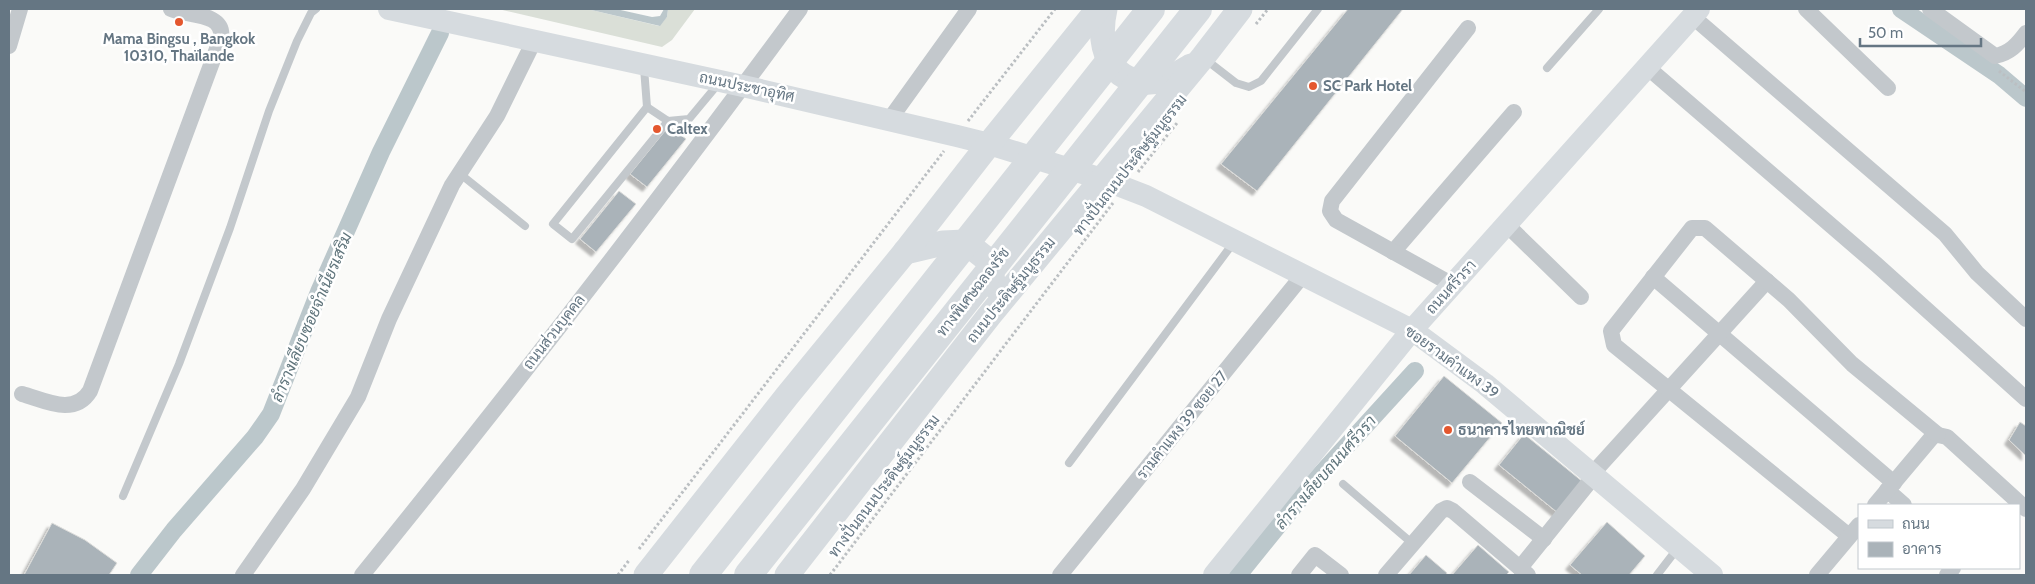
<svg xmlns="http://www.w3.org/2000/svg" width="2035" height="584" font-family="Cabin,Sarabun,sans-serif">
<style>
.green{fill:#dadfd7}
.water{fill:#bbc7cb}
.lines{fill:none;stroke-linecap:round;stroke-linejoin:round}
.canal{stroke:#bbc7cb;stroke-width:18}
.building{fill:#aab3b9;stroke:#dcdcda;filter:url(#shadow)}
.path{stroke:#bbbfc2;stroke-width:3;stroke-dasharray:2.5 2.5;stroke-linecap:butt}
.lane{stroke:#c3c8cc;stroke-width:8}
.street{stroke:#c3c8cc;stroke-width:16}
.secondary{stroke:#d6dbdf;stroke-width:22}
.primary{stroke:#d6dbdf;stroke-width:25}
.highway{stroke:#d6dbdf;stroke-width:28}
.poi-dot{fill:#e4572e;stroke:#fff;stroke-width:2}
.labels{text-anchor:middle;stroke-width:5;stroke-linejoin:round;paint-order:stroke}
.poi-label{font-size:15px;font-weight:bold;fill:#657683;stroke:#fff;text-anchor:start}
.street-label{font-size:15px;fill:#657683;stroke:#fff}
.water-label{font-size:16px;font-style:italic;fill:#60757c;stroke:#fff}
</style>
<defs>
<filter id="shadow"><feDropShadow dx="-4.5" dy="4.5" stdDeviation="1" flood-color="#0004"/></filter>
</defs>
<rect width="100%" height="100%" fill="#fafaf8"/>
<path class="green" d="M498 9H587L659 26 667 17 668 9H695L672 40 662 47Z"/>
<path class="water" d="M587 9H616L652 17 660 16 664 9H668L667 17 660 26Z"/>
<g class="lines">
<g class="canal">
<path d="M1901 9 1999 75 2026 98"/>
<path d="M139 575 174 530 255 437 271 414 319 292 381 152 440 33"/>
<path d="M1238 575 1311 485 1415 371"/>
</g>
</g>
<g class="building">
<path d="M1348 9H1403L1257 191 1221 164Z"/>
<path d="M669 126 686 139 647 187 630 174Z"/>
<path d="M619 191 636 204 596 252 580 239Z"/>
<path d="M1444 376 1502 423 1452 483 1395 436Z"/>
<path d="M2020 422 2026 426V456L2009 440Z"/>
<path d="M1524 434 1583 482 1558 513 1499 465Z"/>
<path d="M1607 522 1645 556 1629 575H1582L1570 565Z"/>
<path d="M52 523 85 540 117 563 109 575H24Z"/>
<path d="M1478 545 1509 572 1506 575H1452Z"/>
<path d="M1426 555 1447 573 1446 575H1409Z"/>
</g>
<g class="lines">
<g class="path">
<path d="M1256 24 1268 9"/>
<path d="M1999 71 2026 92"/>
<path d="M968 121 1055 9"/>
<path d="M1138 172 1177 123"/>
<path d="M639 549 944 151"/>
<path d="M618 575 630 559"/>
<path d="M830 575 1113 203"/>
</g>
<g class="lane">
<path d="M1205 59 1236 83 1249 87 1261 81 1318 9"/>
<path d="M644 68 647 107 553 224 572 239 668 121"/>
<path d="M1547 68 1599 9"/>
<path d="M647 107 668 121 689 119 719 83"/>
<path d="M459 173 525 226"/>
<path d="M1069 463 1234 242"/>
<path d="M1343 484 1413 544"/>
<path d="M123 496 179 364 230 228 269 111 297 41 311 13 316 9"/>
<path d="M1657 575 1677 549"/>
</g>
<g class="street">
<path d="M1806 9 1888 88"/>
<path d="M1930 9 1995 56C2010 53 2017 45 2026 33"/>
<path d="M1692 16 1945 234 1977 273 2026 319"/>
<path d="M9 46 20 9"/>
<path d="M1647 67 1877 265 2026 399"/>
<path d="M890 119 969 9"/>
<path d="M1507 225 1581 297"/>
<path d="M1393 252 1514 112"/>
<path d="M1653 277 1894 483"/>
<path d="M1453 285 1336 220 1330 211 1332 201 1468 28"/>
<path d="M22 394C44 400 74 417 90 391L221 38C225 12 187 16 171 9"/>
<path d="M1593 473 1767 281"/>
<path d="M1470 482 1544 539"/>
<path d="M1887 490 1904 505"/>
<path d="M1875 505 1933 436 1938 435 1947 437 2026 509"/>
<path d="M1849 536 1614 345 1611 331 1692 228H1705L1789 300 1852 364 1938 435"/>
<path d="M1520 568 1595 475"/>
<path d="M243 575 303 489 358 397 389 319 452 185 497 116 534 41"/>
<path d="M362 575C512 390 659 201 800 9"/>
<path d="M1060 575 1303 275"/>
<path d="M1299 575 1315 555 1341 575"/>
<path d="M1386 575 1441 511 1447 508 1453 511 1528 575"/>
<path d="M1817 575 1859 525"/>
<path d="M1947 575 1953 568"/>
</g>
<g class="secondary">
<path d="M389 9 743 86 957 136 989 144 1102 179 1146 196 1412 330 1485 384 1712 575"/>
<path d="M1214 575 1412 330 1699 9"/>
</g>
<g class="primary">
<path d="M1105 9C1095 51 1114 92 1164 80 1174 77 1182 71 1191 66"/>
<path d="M905 252 943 243 965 242 989 261 994 286"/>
<path d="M646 575 787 396 905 252 989 144 1098 9"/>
<path d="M787 575 989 316 1203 57 1240 9"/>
</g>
<g class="highway">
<path d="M703 575 1151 9"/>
<path d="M748 575 1198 9"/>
</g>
</g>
<g class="poi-dot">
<circle cx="179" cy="22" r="5"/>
<circle cx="1313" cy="86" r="5"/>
<circle cx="657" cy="129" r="5"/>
<circle cx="1448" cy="430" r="5"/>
</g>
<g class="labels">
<g class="poi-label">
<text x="179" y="44" text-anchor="middle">Mama Bingsu , Bangkok<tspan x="179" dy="17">10310, Thaïlande</tspan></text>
<text x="1323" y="91">SC Park Hotel</text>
<text x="667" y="134">Caltex</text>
<text x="1458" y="435">ธนาคารไทยพาณิชย์</text>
</g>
<g class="street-label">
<text transform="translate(747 87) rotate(12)" y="5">ถนนประชาอุทิศ</text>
<text transform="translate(1130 165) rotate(-52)" y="5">ทางปั่นถนนประดิษฐ์มนูธรรม</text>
<text transform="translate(1451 287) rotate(-48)" y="5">ถนนศรีวรา</text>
<text transform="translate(1011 290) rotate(-51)" y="5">ถนนประดิษฐ์มนูธรรม</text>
<text transform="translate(973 292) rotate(-52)" y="5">ทางพิเศษฉลองรัช</text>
<text transform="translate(554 332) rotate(-52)" y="5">ถนนส่วนบุคคล</text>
<text transform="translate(1452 362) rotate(36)" y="5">ซอยรามคำแหง 39</text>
<text transform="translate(1182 425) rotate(-51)" y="5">รามคำแหง 39 ซอย 27</text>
<text transform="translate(884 486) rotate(-53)" y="5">ทางปั่นถนนประดิษฐ์มนูธรรม</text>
</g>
<g class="water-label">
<text transform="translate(311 317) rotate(-67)" y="6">ลำรางเลียบซอยจำเนียรเสริม</text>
<text transform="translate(1325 472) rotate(-49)" y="6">ลำรางเลียบถนนศรีวรา</text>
</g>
</g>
<rect width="2035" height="584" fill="none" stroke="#657683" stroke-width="20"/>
<rect x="1858" y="504" width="162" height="65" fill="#ffffff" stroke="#c1c8cd"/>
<rect x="1868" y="520" width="25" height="8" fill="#d6dbdf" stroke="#c1c8cd"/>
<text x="1902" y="529" font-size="15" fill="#657683">ถนน</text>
<rect x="1868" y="542" width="25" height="15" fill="#aab3b9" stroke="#c1c8cd"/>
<text x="1902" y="554" font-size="15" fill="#657683">อาคาร</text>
<path d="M1860 38v8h121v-8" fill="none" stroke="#657683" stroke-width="2.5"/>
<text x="1868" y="38" font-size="15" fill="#657683" stroke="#ffffff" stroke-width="4" paint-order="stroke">50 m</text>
</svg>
